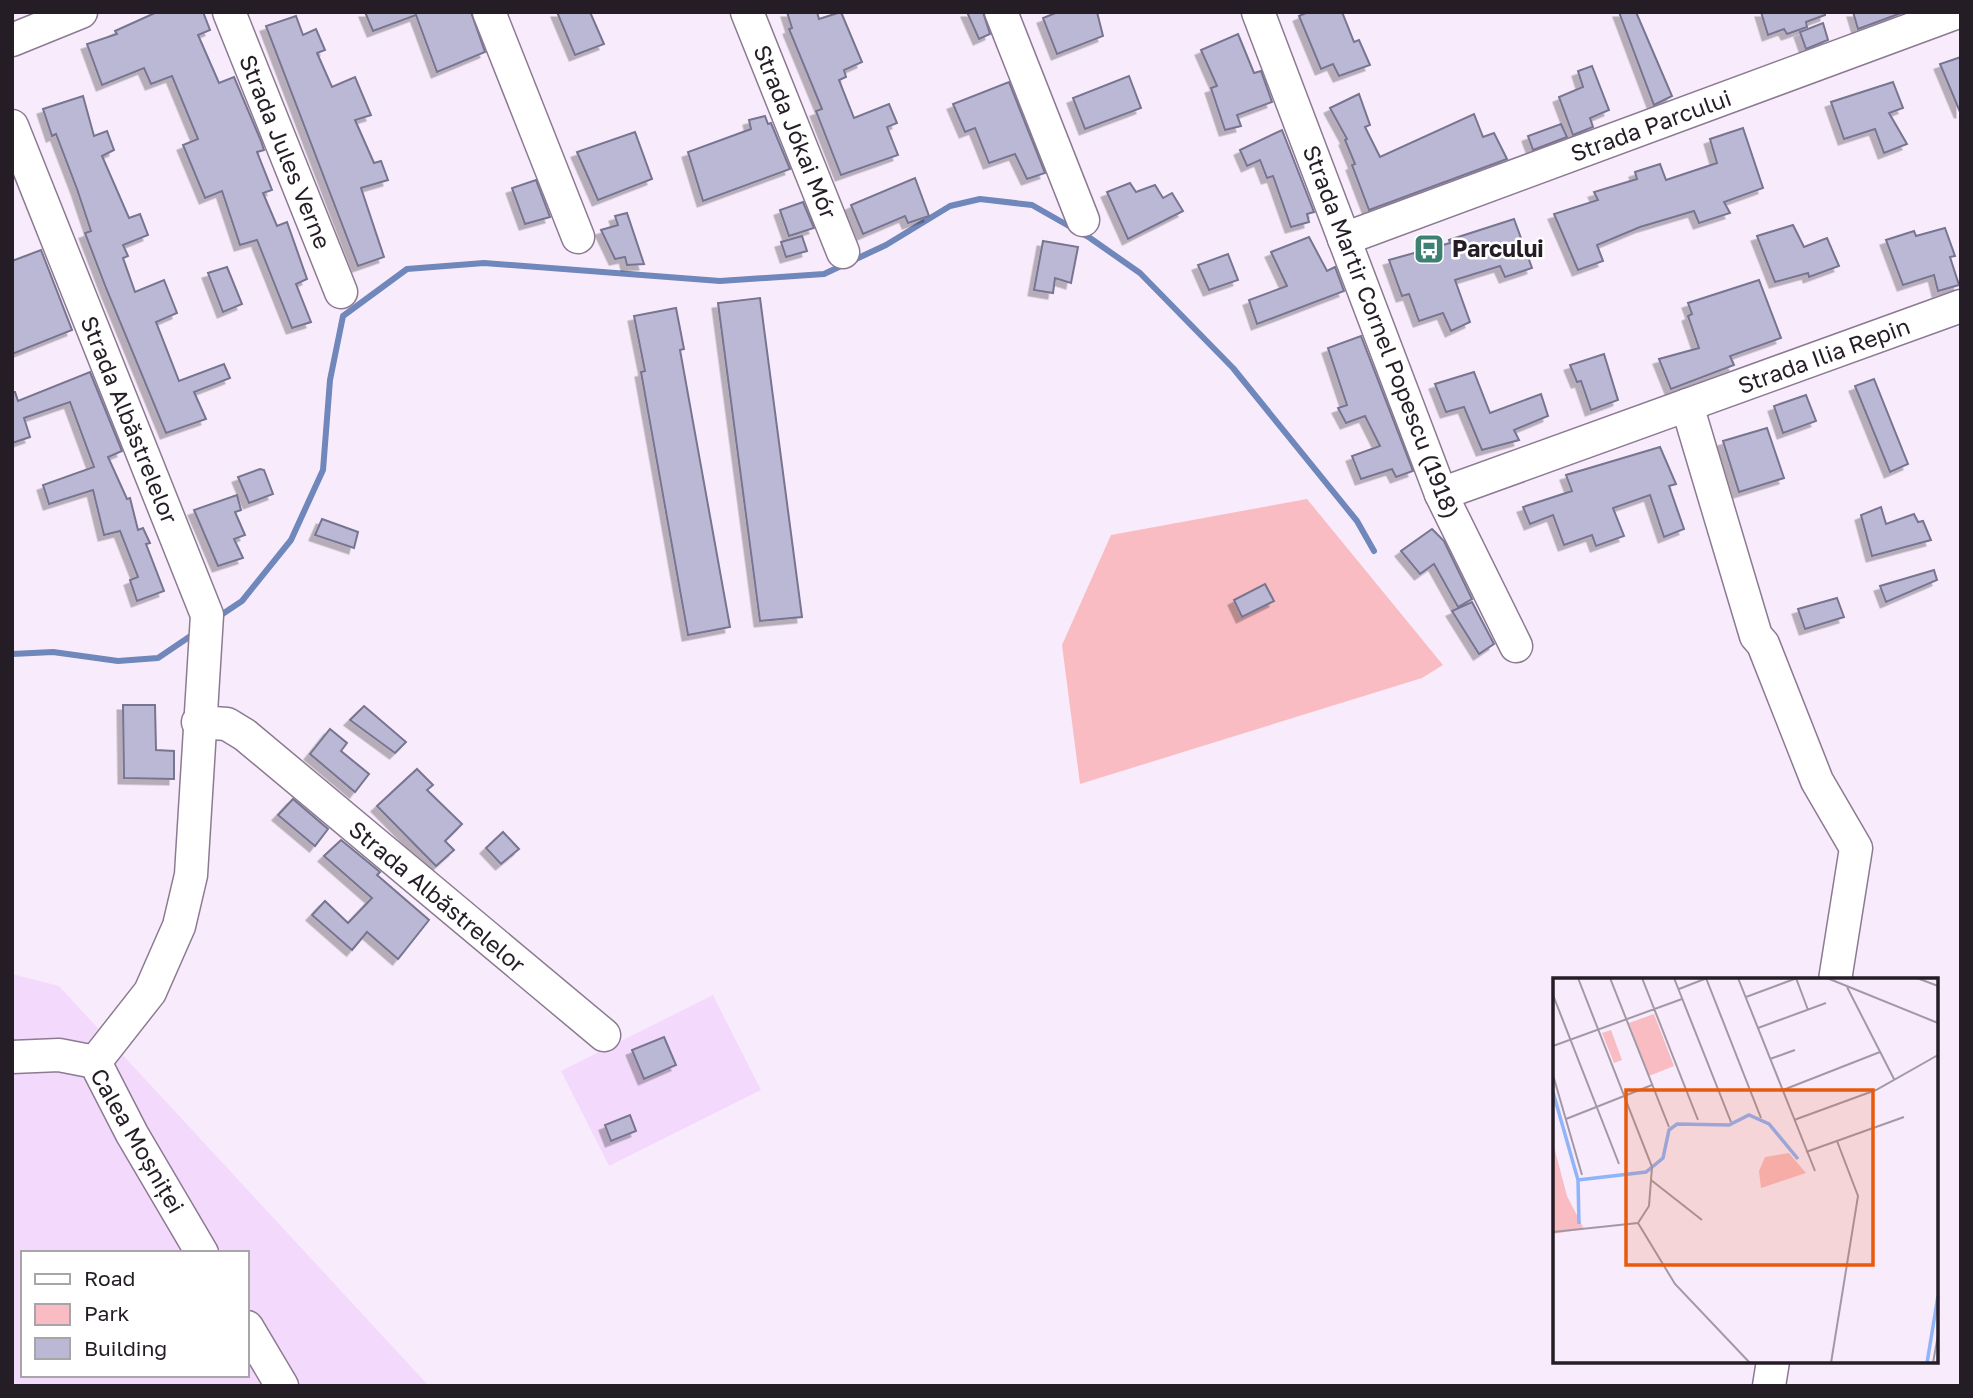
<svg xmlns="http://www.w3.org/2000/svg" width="1973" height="1398" font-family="'Golos Text',sans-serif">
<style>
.built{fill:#f3dafc;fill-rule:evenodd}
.green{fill:#f9bcc2}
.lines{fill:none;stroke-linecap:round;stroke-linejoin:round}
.stream{stroke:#6f87ba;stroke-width:6}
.building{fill:#bbb8d6;stroke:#777490;stroke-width:2;filter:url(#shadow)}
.minor-casing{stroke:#8c7a92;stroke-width:35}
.minor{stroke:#fff;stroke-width:32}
.labels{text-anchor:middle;stroke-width:5;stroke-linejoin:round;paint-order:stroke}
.street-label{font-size:23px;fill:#241d26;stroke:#fff}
.poi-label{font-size:23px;font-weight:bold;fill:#241d26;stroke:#fff;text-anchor:start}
.inset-river{fill:none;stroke:#8fb4f9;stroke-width:3.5}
.inset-road{fill:none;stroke:#a399a6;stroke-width:2}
.view{fill:#e8590c;fill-opacity:0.15;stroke:#e8590c;stroke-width:3.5}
.inset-edge{fill:none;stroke:#241d26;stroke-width:3.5}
</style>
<defs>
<filter id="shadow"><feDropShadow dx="-5.5" dy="5.5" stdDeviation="0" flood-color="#0004"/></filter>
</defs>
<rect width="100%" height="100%" fill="#f8ecfc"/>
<g class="built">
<path d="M12 974 59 986 429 1386H12ZM23 1253H247V1375H23Z"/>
<path d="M713 995 761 1090 609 1166 561 1071Z"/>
</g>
<path class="green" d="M1307 499 1443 665 1422 678 1080 784 1062 645 1111 535Z"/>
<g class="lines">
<g class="stream">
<path d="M215 619 242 601 291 540 323 470 330 380 343 316 407 269 484 263 720 281 824 274 886 245 950 206 980 199 1032 205 1090 238 1140 273 1233 368 1357 521 1374 551"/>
<path d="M12 654 53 652 118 661 158 658 195 633"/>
</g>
</g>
<g class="building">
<path d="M157 12H203L210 30 198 35 219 83 234 77 261 141 264 150 257 152 272 190 263 193 277 226 287 222 307 279 296 284 311 322 292 328 257 240 240 245 222 191 205 198 183 145 198 139 172 76 151 84 144 68 102 85 87 44 117 34 115 31Z"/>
<path d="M365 12H471L485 52 437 72 416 15 373 31Z"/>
<path d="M557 12H590L604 44 575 55Z"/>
<path d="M787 12H817L819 19 841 12 862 62 844 70 846 77 839 80 854 118 889 104 897 123 887 127 898 155 841 175 816 111 822 109 789 29 792 28Z"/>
<path d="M967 12H983L990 34 979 39Z"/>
<path d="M1058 12H1097L1103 36 1057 54 1043 18Z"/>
<path d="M1308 12H1342L1354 42 1359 40 1370 65 1339 76 1333 64 1321 69 1299 16Z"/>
<path d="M1619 12H1636L1672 96 1654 105Z"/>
<path d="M1761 12H1825V15L1806 22 1807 27 1787 34 1784 29 1768 35Z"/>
<path d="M1853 12H1904L1858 29Z"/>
<path d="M296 16 303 35 316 29 325 50 317 53 332 87 355 77 371 115 355 120 374 163 381 161 388 180 361 188 384 257 358 266 266 26Z"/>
<path d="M1823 23 1828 40 1806 49 1800 32Z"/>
<path d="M1238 34 1254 73 1261 71 1272 102 1237 115 1241 126 1225 130 1211 88 1217 86 1201 50Z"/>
<path d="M1961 57V112H1960L1940 64Z"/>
<path d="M1592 66 1609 110 1590 118 1593 127 1573 135 1559 97 1583 87 1578 71Z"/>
<path d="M1129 76 1141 108 1085 129 1073 98Z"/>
<path d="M1009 82 1045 173 1027 179 1015 154 989 163 975 128 965 132 953 104Z"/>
<path d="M1893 82 1903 108 1889 113 1907 144 1884 153 1875 129 1844 139 1831 102Z"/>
<path d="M1359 94 1370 125 1365 127 1380 157 1474 114 1483 137 1494 133 1507 159 1369 210 1352 165 1355 164 1345 140 1347 139 1330 108Z"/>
<path d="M83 96 94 136 107 131 114 150 102 156 129 218 140 214 148 235 123 245 128 256 123 258 135 292 164 280 177 313 156 322 179 381 224 364 230 378 194 392 206 419 166 433 106 288 85 233 91 231 77 189 56 134 52 136 43 109Z"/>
<path d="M765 116 768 124 771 123 790 169 703 201 688 152 751 129 749 120Z"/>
<path d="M1561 124 1567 137 1533 150 1528 136Z"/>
<path d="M1743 128 1763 188 1724 202 1730 213 1699 223 1694 211 1640 227 1597 245 1603 261 1578 270 1554 214 1598 200 1594 192 1637 179 1635 172 1660 164 1666 180 1717 163 1710 139Z"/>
<path d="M1282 130 1314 212 1307 214 1309 222 1291 227 1273 176 1267 178 1260 160 1247 166 1240 150Z"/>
<path d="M635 132 652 179 598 200 577 152Z"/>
<path d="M915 178 929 216 908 223 905 216 863 234 851 205Z"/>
<path d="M536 180 550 217 525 224 512 188Z"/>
<path d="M1130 183 1136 192 1155 185 1163 198 1172 193 1183 211 1128 239 1107 192Z"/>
<path d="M803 202 814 228 789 236 780 210Z"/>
<path d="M627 213 644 264 627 265 625 257 615 259 601 230 618 225 615 216Z"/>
<path d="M1514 219 1532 268 1505 277 1500 266 1455 280 1470 322 1451 331 1443 313 1419 321 1409 294 1402 296 1389 260 1450 243 1449 240Z"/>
<path d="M1793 225 1804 247 1827 238 1839 266 1809 277 1808 273 1775 282 1757 236Z"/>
<path d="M1945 228 1955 256 1950 257 1959 285 1938 291 1934 275 1903 285 1886 240 1914 231 1916 236Z"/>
<path d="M802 236 807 251 786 257 781 242Z"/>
<path d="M1309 237 1327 271 1335 267 1344 291 1257 324 1249 300 1287 286 1271 252Z"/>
<path d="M1043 241 1078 247 1071 283 1055 278 1053 293 1034 290Z"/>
<path d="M41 250 72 330 12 354V261Z"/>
<path d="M1228 254 1238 280 1209 290 1198 265Z"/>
<path d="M227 267 242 304 223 312 208 273Z"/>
<path d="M1759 280 1781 338 1730 356 1734 365 1671 389 1659 359 1699 348 1688 316 1692 314 1688 303Z"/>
<path d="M760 298 802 617 760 621 718 303Z"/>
<path d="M676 308 684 349 680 350 730 627 688 635 641 372 645 371 634 316Z"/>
<path d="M1361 336 1413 471 1396 477 1392 469 1361 479 1352 456 1380 446 1365 416 1346 423 1338 408 1347 405 1328 348Z"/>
<path d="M1604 354 1618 400 1591 410 1581 381 1577 382 1570 365Z"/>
<path d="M90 372 122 451 108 457 127 499 130 498 138 530 143 528 150 543 146 544 164 591 137 601 130 580 138 577 120 531 104 535 93 490 49 504 43 485 94 467 70 402 24 418 30 437 12 443V392H15L18 401Z"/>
<path d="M1474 372 1490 413 1541 394 1548 416 1514 430 1519 440 1482 450 1464 407 1446 412 1435 384Z"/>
<path d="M1874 379 1908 464 1890 472 1855 386Z"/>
<path d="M1806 395 1816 421 1783 433 1774 406Z"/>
<path d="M1767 428 1784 478 1739 492 1723 441Z"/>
<path d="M1660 447 1676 484 1669 486 1684 529 1664 537 1650 495 1613 508 1624 536 1596 546 1592 535 1564 545 1553 515 1530 524 1523 507 1572 491 1566 475Z"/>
<path d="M260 469 264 470 273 494 249 503 238 477Z"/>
<path d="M237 495 241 510 235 512 245 535 234 539 243 558 218 566 194 510Z"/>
<path d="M1881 507 1886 524 1914 514 1918 522 1923 521 1931 540 1872 556 1861 515Z"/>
<path d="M322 519 358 532 354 548 315 535Z"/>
<path d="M1432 529 1444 541 1472 599 1458 607 1434 564 1420 574 1401 551Z"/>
<path d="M1934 570 1937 580 1886 602 1880 586Z"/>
<path d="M1265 584 1274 601 1242 617 1234 600Z"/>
<path d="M1837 598 1844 617 1805 629 1798 609Z"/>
<path d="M1472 602 1494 644 1479 654 1452 611Z"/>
<path d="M123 705H155L156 750 174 751V779L124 778Z"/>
<path d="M364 706 406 742 395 753 350 720Z"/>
<path d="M330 729 347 743 341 751 369 774 355 792 310 754Z"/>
<path d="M417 769 433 785 427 790 462 824 445 841 454 850 436 866 377 806Z"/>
<path d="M293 799 328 829 315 846 278 815Z"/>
<path d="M503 832 519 849 501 864 486 848Z"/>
<path d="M341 840 380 872 377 875 429 920 398 959 367 932 352 950 312 915 325 901 348 923 372 898 324 856Z"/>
<path d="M664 1037 676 1065 644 1079 632 1050Z"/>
<path d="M630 1115 636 1131 611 1141 605 1125Z"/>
</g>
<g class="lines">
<g class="minor-casing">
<g id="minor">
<path d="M229 12 341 292"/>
<path d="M489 12 578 237"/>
<path d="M747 12 843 252"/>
<path d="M1001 12 1083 220"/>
<path d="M1258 12 1441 494 1516 646"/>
<path d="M12 40 81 12"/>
<path d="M12 126 207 615 191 875 179 926 150 992 95 1062"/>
<path d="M1344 239 1958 12"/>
<path d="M1687 405 1756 636 1763 644 1817 781 1856 848 1835 980"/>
<path d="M1441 494 1961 306"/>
<path d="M198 722 227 724 245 735 604 1035"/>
<path d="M12 1057 59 1055 95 1062 132 1134 202 1253"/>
<path d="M247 1327 282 1386"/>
<path d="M1769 1386 1773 1361"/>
</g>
</g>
<use href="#minor" class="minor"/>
</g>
<defs>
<g id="bus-square" transform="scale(1.575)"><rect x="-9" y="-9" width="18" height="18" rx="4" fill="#3e8174" stroke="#fff"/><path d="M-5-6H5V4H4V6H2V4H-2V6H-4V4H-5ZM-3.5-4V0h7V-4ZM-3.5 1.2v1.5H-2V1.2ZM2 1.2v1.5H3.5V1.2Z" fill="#fff"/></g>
</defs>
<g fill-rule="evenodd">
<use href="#bus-square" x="1429" y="249"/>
</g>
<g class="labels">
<g class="street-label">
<text transform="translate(1651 126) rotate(-20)" y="8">Strada Parcului</text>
<text transform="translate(795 132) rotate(68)" y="8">Strada Jókai Mór</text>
<text transform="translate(285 152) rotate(68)" y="8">Strada Jules Verne</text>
<text transform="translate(1381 332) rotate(69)" y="8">Strada Martir Cornel Popescu (1918)</text>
<text transform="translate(1824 356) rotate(-20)" y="8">Strada Ilia Repin</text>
<text transform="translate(129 420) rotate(68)" y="8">Strada Albăstrelelor</text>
<text transform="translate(437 897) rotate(40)" y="8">Strada Albăstrelelor</text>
<text transform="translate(137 1141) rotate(60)" y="8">Calea Moșniței</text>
</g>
<g class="poi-label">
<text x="1452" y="257">Parcului</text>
</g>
</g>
<g transform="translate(1553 978)">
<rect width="385" height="385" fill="#f8ecfc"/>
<path d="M101 36 121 88 96 98 76 45ZM58 52 69 82 61 85 49 55ZM0 165 14 218 31 251 0 256ZM236 175 253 195 208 210 206 193 212 179Z" fill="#f9bcc2"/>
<path class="inset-river" d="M0 114 25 202 26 246M25 202 93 194 110 180 116 152 124 146 176 147 196 137 216 146 245 181M374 385 385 318"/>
<path class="inset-road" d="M25 0 99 189 96 228 85 245M57 0 116 149M89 0 145 142M121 0 178 144M153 0 208 140M185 0 262 193M243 0 255 32M274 0 385 45M364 0 385 8M294 9 341 101M126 11 154 0M0 17 66 186M193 19 244 0M205 50 273 25M0 68 129 21M217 81 242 72M0 97 29 197M230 112 327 74M13 141 99 107M241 142 323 112 385 77M253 174 351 139M98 202 149 242M85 245 122 306 197 385M0 254 85 245M278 385 305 218 284 163M380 385 385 357"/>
<path class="view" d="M73 112H320V287H73Z"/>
<rect width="385" height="385" class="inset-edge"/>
</g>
<rect width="1973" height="1398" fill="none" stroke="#241d26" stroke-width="28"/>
<rect x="21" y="1251" width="228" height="126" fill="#ffffff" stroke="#a7a5a8" stroke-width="2"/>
<rect x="35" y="1274" width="35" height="10" fill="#ffffff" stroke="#a7a5a8" stroke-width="2"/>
<text x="84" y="1286" font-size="21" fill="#241d26">Road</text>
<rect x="35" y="1304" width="35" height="21" fill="#f9bcc2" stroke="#a7a5a8" stroke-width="2"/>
<text x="84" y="1321" font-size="21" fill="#241d26">Park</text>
<rect x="35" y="1338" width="35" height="21" fill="#bbb8d6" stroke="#a7a5a8" stroke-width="2"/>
<text x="84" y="1356" font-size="21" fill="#241d26">Building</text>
</svg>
